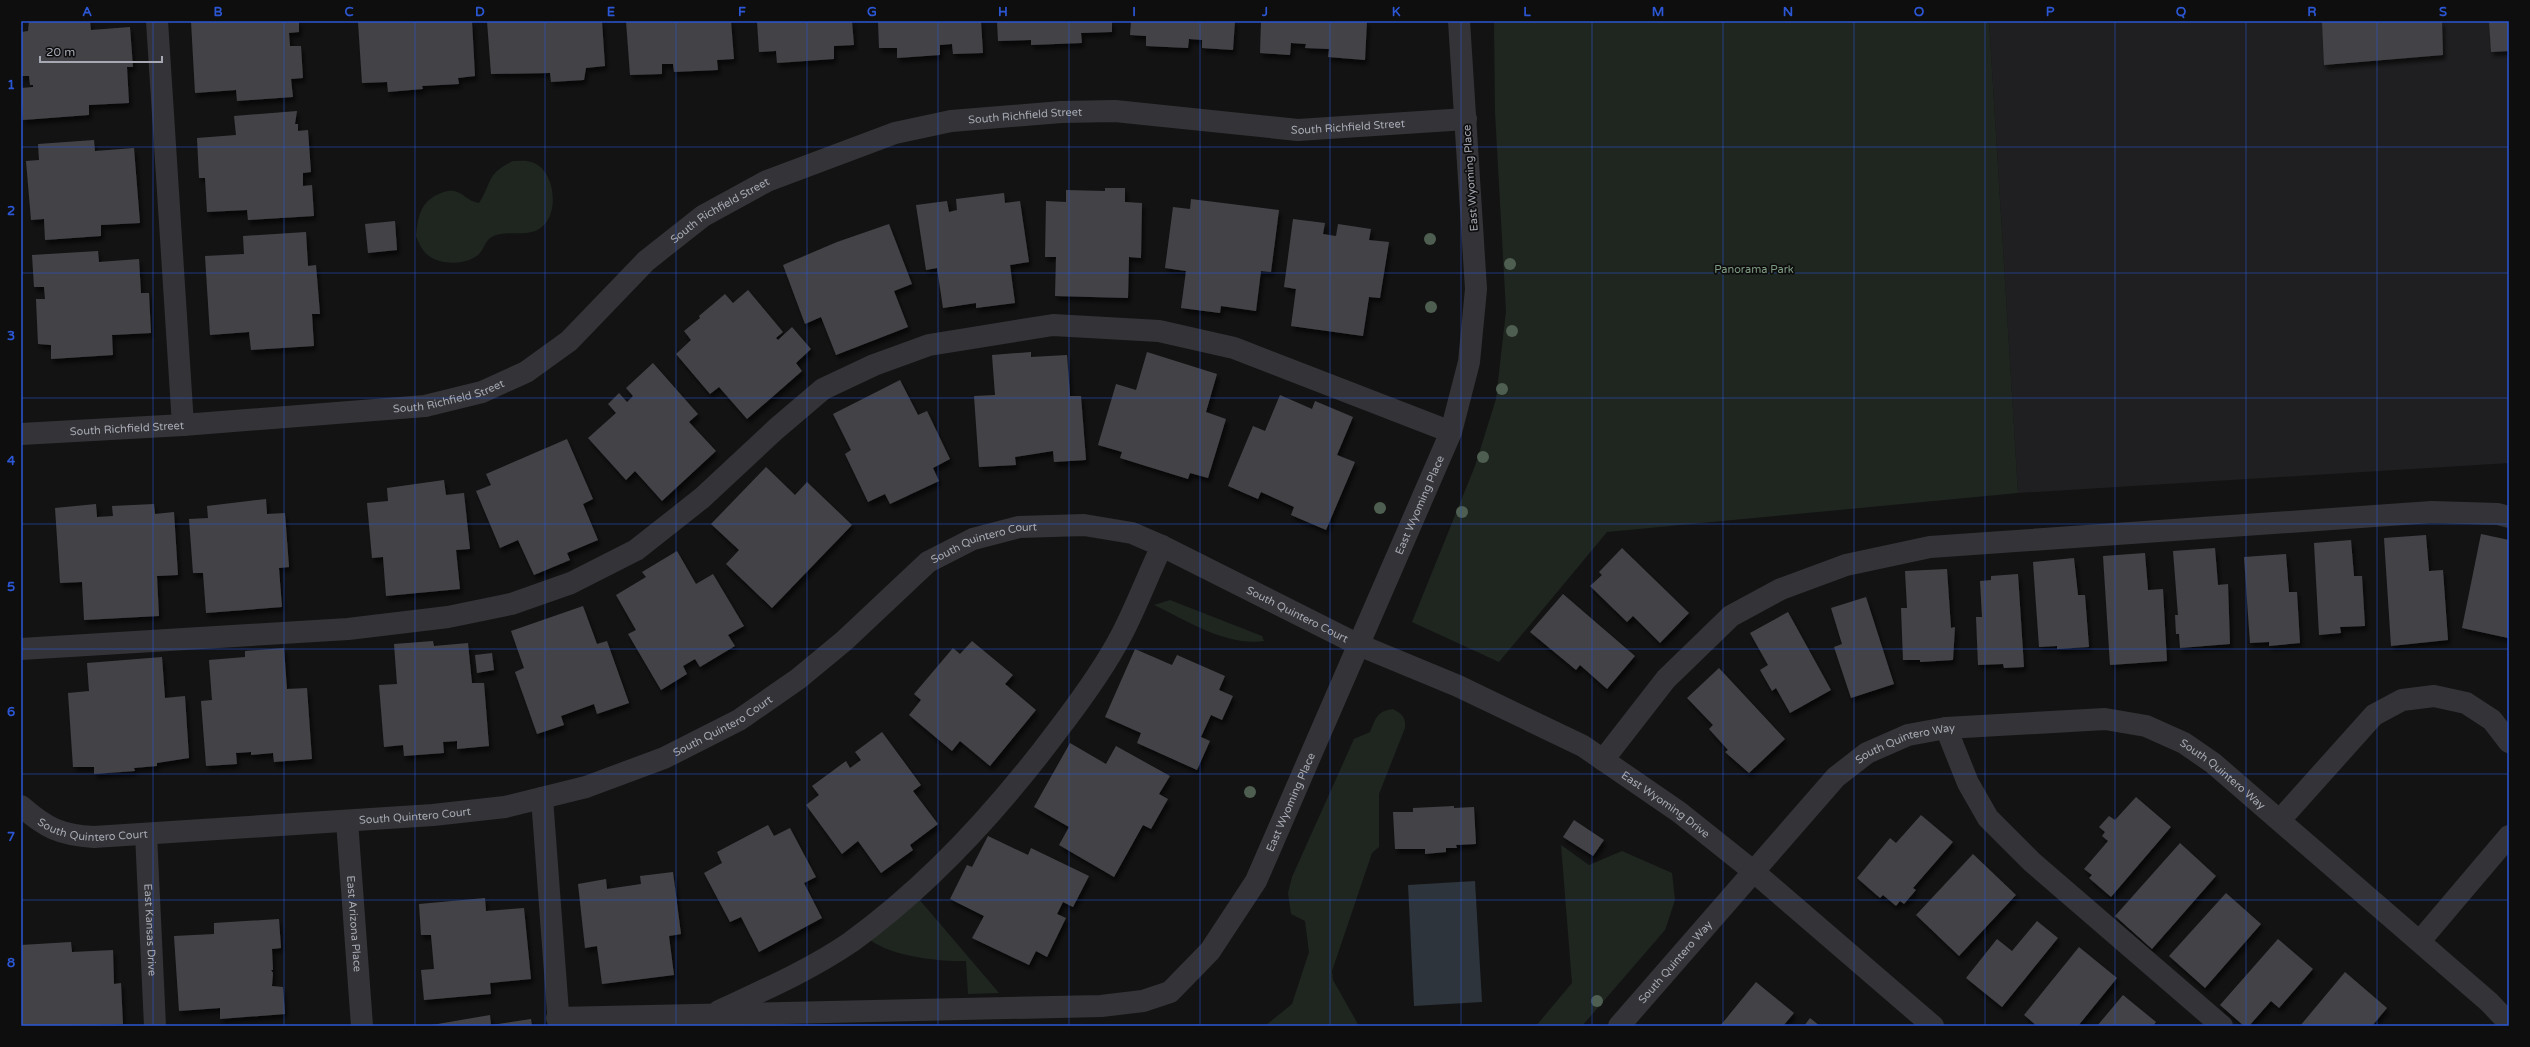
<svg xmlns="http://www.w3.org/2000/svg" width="2530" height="1047" font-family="'Varela Round',sans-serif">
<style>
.built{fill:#1f1f21}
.green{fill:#1f2620}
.water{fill:#2d343b}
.building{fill:#424347;filter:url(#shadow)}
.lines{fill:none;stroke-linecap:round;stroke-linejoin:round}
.minor{stroke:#343438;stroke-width:22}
.tree{fill:#4e5e50}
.grid{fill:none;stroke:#2b57d4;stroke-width:1;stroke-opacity:0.55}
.labels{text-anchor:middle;stroke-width:3.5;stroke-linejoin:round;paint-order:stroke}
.street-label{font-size:11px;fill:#a6a9b3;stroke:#0e0e0f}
.park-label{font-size:11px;fill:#7f9c82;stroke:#0e0e0f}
.neatline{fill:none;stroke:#2b57d4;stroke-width:1.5}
.grid-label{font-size:13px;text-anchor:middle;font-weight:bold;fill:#2b57d4}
</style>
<defs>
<filter id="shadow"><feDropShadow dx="2.5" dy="4.5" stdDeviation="2" flood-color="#0009"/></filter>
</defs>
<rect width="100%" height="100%" fill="#131314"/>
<path class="built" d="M1989 21H2509V463L2018 493Z"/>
<g class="green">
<path d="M1494 21H1989L2018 493 1607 532 1499 662 1412 622 1475 466 1496 399 1506 311 1495 112Z"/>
<path d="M513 161C518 161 526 160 531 162 554 168 559 208 545 224 530 241 507 227 490 238 485 242 483 251 478 255 466 265 441 265 429 256 422 251 419 243 416 236 418 217 420 202 439 194 443 192 449 190 454 191 465 194 467 201 479 203 493 181 486 174 513 161Z"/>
<path d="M1170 600 1262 636 1264 641C1225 646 1188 621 1154 605Z"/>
<path d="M1393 709C1402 714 1406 717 1405 728L1379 794V847L1372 853 1332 971 1333 980 1359 1026H1265L1292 1004 1309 952 1305 921 1291 914 1288 893 1292 877 1354 739 1370 732C1376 718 1377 711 1393 709Z"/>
<path d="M1561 845 1589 865 1622 851 1672 873 1675 900 1665 930 1582 1026H1536L1572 983Z"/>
<path d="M918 898 999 993 968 994 966 961C940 962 887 956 868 938Z"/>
</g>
<path class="water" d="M1475 881 1482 1002 1414 1006 1408 885Z"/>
<g class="building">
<path d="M29 21H90L91 30 130 27 133 67H127L129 103 89 105V115L23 120 21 88 33 87V85H30L29 76H21V32L28 31Z"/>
<path d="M191 21H299V32L289 33 290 46H301L303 78 291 79 293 97 237 101 236 90 195 93Z"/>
<path d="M377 21H472L475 76 458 78 459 84 422 86 423 89 388 92 387 82 362 83 358 22Z"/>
<path d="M487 21H602L605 66 586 68 584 80 551 82 550 73 491 74Z"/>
<path d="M626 21H731L734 59 717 60 718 70 674 72 673 64H662V74L630 75Z"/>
<path d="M757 21H852L854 45 834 46V59L777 63 776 51 759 52Z"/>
<path d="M878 21H981L983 53 953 54 952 44 940 45V55L897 58V48H879Z"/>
<path d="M997 21H1112V32L1081 33 1082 43 1031 45V40L998 41Z"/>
<path d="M1131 21H1235L1233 50 1202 48V40L1189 39 1188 48 1146 46V36L1130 35Z"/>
<path d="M1261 21H1367L1365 60 1328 57 1329 49 1305 48 1306 44 1291 43 1290 55 1260 53Z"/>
<path d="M2322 21H2442L2443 55 2324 65Z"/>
<path d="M2489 21H2509V51L2491 52Z"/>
<path d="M297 111 295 124H298V131L308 130 311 172 303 173V186L312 185 314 216 248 220 247 210 207 212 205 178H199L197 138 236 135 234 116Z"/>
<path d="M94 140 95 151 134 148 140 223 101 225V236L45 240 44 219 31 220 26 161 39 160 38 144Z"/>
<path d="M1105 188H1125V202L1142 203 1141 258 1129 257 1128 298 1055 296 1056 257H1045L1046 201 1066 202V190L1105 191Z"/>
<path d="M1004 193 1005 203 1020 201 1029 262 1010 265 1015 303 976 308V303L943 308 937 268 926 270 916 205 947 201 949 212 957 210 956 199Z"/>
<path d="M1191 199 1279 210 1271 272 1261 271 1256 311 1221 306 1220 313 1181 308 1186 271 1165 268 1173 207 1190 209Z"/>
<path d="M1293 219 1325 223 1323 234 1336 236 1338 224 1371 229 1369 240 1389 242 1380 298 1369 297 1363 336 1291 326 1296 289 1284 287Z"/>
<path d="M395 221 397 250 368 253 365 224Z"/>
<path d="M889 224 912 284 894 291 908 327 836 355 821 317 805 324 783 265 837 242Z"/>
<path d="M306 232 308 266 316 265 320 314H312L314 346 251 350 249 332 210 335 205 256 244 254 243 236Z"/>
<path d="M98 251 99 262 139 259 141 293H149L151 333 112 335 113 355 51 359V345L38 344 36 299H45L44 287H34L32 255Z"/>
<path d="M748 290 783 332 776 338 778 340 792 327 811 349 796 363 802 371 747 419 719 387 710 394 676 354 691 340 684 331 700 318 699 316 725 294 733 303Z"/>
<path d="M1031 352V357L1067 355 1070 396H1081L1086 460 1054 462 1053 451 1015 457 1016 465 979 467 974 396 995 395 992 355Z"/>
<path d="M1147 352 1217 374 1206 412 1226 419 1208 478 1190 473 1188 479 1120 458 1122 452 1098 445 1116 384 1136 390Z"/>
<path d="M653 363 698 414 689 422 716 451 662 501 635 471 626 480 588 438 616 413 608 404 619 393 627 402 633 396 626 388Z"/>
<path d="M900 380 918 415 927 411 950 459 933 468 939 481 890 504 885 494 868 502 845 454 851 450 833 414Z"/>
<path d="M1280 395 1312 409 1315 401 1353 417 1337 455 1355 462 1326 530 1291 515 1294 507 1261 492 1258 499 1228 486 1253 426 1265 431Z"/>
<path d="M567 439 593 499 583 504 598 540 567 553 570 560 534 575 518 540 500 548 476 491 491 485 486 474Z"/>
<path d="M766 467 795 495 807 482 852 525 772 608 726 564 739 550 711 524Z"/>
<path d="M444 480 446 495 464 493 470 549 456 550 460 589 386 596 383 557 372 558 367 503 388 501 387 488Z"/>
<path d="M266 499 267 514 285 513 289 567 279 568 282 607 206 613 203 573H193L189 519 208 518 207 506Z"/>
<path d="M96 504 97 517 113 516 112 506 154 504 155 514 174 512 178 575 157 576 159 616 84 620 82 582 60 583 55 508Z"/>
<path d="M2481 534 2509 540 2508 638 2462 628Z"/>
<path d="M2426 535 2429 571 2443 570 2448 640 2391 646 2384 538Z"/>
<path d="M2351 540 2354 576H2362L2365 626 2340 627 2341 633 2319 635 2314 543Z"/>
<path d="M1622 548 1689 613 1660 643 1633 616 1627 622 1590 586 1602 575 1599 572Z"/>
<path d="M2215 548 2218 585 2228 584 2230 644 2180 648 2179 634H2176L2175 615H2178L2173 551Z"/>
<path d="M677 551 696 584 713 574 744 626 728 635 735 646 700 667 695 659 683 666 687 674 661 690 628 634 636 630 616 595 646 577 642 572Z"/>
<path d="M2145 553 2148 590 2163 589 2167 661 2110 665 2103 556Z"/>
<path d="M2286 554 2289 592H2297L2300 643 2269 646V642L2250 643 2244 557Z"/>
<path d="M2074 558 2078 595H2085L2089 647 2057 649V646L2039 647 2033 562Z"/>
<path d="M1947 569 1951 628 1955 627 1953 660 1920 662V660H1903L1901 608H1907L1905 571Z"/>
<path d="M2018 574 2024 667 2004 668 2003 664 1978 665 1976 617H1982L1980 581 1991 580V576Z"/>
<path d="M1563 594 1635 656 1607 689 1580 665 1576 670 1530 632Z"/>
<path d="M1866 597 1894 684 1851 698 1834 647 1842 644 1831 608Z"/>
<path d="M583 606 597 644 607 641 629 703 597 714 594 704 561 716 564 725 537 734 515 672 524 668 511 631Z"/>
<path d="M1788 612 1831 690 1790 713 1776 688 1772 691 1760 670 1768 665 1750 633Z"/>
<path d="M433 641 434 646 468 643 472 683H484L489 746 457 749V741L443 742 444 753 404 756 403 745 384 747 379 685 397 684 394 644Z"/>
<path d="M972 641 1013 675 1005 684 1036 710 990 766 960 741 952 751 909 715 921 700 914 694 953 648 960 654Z"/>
<path d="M284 648 287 689 307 688 312 759 274 762 273 753 251 755V752L236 753 237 764 206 766 201 701 212 700 209 660 245 657V651Z"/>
<path d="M1135 649 1172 665 1177 655 1225 676 1219 690 1233 696 1222 720 1211 715 1201 737 1210 741 1197 770 1137 743 1141 733 1105 717Z"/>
<path d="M492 653 494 670 477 673 475 655Z"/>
<path d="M162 657 165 698 185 696 189 758 157 763V766L134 768 135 771 94 774V767H73L68 693 89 691 87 663Z"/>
<path d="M1719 668 1785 739 1749 773 1725 752 1728 750 1709 729 1713 725 1687 698Z"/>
<path d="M882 732 921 785 913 791 938 824 910 845 913 850 881 873 858 841 842 854 806 805 819 795 812 786 846 761 850 768 861 760 855 752Z"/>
<path d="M1070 743 1106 764 1116 746 1170 776 1159 794 1168 799 1151 829 1143 825 1114 877 1059 845 1069 827 1034 807Z"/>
<path d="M2136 797 2171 827 2111 897 2089 878 2092 875 2084 869 2108 841 2102 836 2105 832 2099 827 2109 816 2115 820Z"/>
<path d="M1454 806V808L1474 807 1476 844 1456 845 1457 848H1446V852L1425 854V849H1395L1393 812H1413V808Z"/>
<path d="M1921 815 1953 842 1913 888 1916 890 1904 904 1900 901 1896 906 1883 895 1880 898 1857 878 1890 838 1896 843Z"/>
<path d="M1574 820 1604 840 1593 856 1563 837Z"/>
<path d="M768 825 774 836 790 828 816 877 804 883 822 918 759 952 741 917 730 922 704 873 722 863 717 852Z"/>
<path d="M988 836 1028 855 1031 848 1089 876 1073 907 1063 902 1057 914 1066 918 1047 957 1036 951 1029 965 972 938 984 916 950 899 967 865 972 867Z"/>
<path d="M2180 843 2216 876 2152 949 2115 916Z"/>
<path d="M1973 854 2016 895 1959 956 1916 915Z"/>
<path d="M673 872 681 934 669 936 674 975 602 984 597 946 585 948 578 884 606 879 607 889 641 884 640 876Z"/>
<path d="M2226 893 2261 924 2205 988 2169 956Z"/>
<path d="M485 898 486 911 524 908 531 979 490 983 491 994 424 1000 421 970 434 969 431 935H421L419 904Z"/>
<path d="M279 919 281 948 272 949 273 970H271L273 973 272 986 283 987 285 1014 220 1019V1008L179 1011 174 936 214 934V923Z"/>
<path d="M2037 921 2058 938 2002 1007 1966 978 1997 939 2012 951Z"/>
<path d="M2278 939 2313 969 2279 1008 2271 1001 2249 1026H2244L2220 1005Z"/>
<path d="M71 942 72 952 113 950 114 984 121 983 123 1024 21 1026V945Z"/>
<path d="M2079 947 2117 978 2078 1026H2037L2024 1015Z"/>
<path d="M2345 972 2387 1008 2372 1026H2300Z"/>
<path d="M1756 982 1794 1013 1783 1026H1720Z"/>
<path d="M2123 995 2156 1022 2153 1026H2097Z"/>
<path d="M490 1015 491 1025 531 1019 532 1026H426Z"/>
<path d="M1810 1018 1820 1026H1804Z"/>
</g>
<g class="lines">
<g class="minor">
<path d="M157 21 183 425"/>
<path id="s1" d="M21 434 183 425 425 406 482 392 526 372 569 341 646 261 703 216 767 181 895 133 951 121 1061 112 1115 111 1298 130 1466 119"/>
<path d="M21 649 348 629 448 617 511 604 571 583 636 550 702 498 776 429 823 389 874 365 929 345 1053 325 1159 331 1234 348 1451 432"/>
<path d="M1946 728 1968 783 1988 818 2032 862 2222 1026"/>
<path d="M1603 760 1666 679 1731 616 1781 589 1846 565 1930 547 2432 512 2498 514 2509 517"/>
<path d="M542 798 559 1026"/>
<path id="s2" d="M21 806C46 828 60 835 94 837L433 815 505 807 586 787 664 758 739 720 798 679 844 641 928 562 973 539 1019 527 1084 525 1132 533 1162 546 1359 645 1458 686 1583 746 1679 812 1753 871 1933 1026"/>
<path d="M2280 820 2374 715 2402 700 2434 696 2466 703 2492 720 2509 742"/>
<path id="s3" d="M347 821 362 1026"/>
<path id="s4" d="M146 834 155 1026"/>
<path d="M2420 941 2509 836"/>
<path d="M719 1011C764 990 810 970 851 942 931 884 999 809 1058 730 1081 700 1105 667 1122 634 1137 605 1148 575 1162 546"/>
<path id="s5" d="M557 1018 1101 1006 1143 1001 1170 992 1210 951 1256 881 1451 432 1469 362 1476 289 1459 21"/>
<path id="s6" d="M1619 1026 1836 777 1867 753 1908 735 1946 728 2105 719 2146 726 2184 743 2213 763 2489 1002 2509 1023"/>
</g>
</g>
<g class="tree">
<circle cx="1430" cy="239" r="6"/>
<circle cx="1510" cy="264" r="6"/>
<circle cx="1431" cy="307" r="6"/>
<circle cx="1512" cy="331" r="6"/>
<circle cx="1502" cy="389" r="6"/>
<circle cx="1483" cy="457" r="6"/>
<circle cx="1380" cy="508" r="6"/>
<circle cx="1462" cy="512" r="6"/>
<circle cx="1250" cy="792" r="6"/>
<circle cx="1597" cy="1001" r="6"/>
</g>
<path class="grid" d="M153 21V1026M284 21V1026M415 21V1026M545 21V1026M676 21V1026M807 21V1026M938 21V1026M1069 21V1026M1200 21V1026M1330 21V1026M1461 21V1026M1592 21V1026M1723 21V1026M1854 21V1026M1985 21V1026M2115 21V1026M2246 21V1026M2377 21V1026M21 147H2509M21 273H2509M21 398H2509M21 524H2509M21 649H2509M21 774H2509M21 900H2509"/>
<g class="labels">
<g class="street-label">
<text dy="4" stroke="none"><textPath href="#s1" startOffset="1090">South Richfield Street</textPath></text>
<text dy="4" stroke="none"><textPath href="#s1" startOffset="1414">South Richfield Street</textPath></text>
<text transform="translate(1470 178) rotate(-94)" y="4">East Wyoming Place</text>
<text dy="4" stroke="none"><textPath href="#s1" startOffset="766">South Richfield Street</textPath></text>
<text dy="4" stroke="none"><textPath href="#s1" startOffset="430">South Richfield Street</textPath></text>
<text dy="4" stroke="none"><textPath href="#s1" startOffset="106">South Richfield Street</textPath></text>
<text dy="4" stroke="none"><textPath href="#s5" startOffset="1166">East Wyoming Place</textPath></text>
<text dy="4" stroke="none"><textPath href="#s2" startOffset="1051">South Quintero Court</textPath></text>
<text dy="4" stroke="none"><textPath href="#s2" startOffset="1387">South Quintero Court</textPath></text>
<text dy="4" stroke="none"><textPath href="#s2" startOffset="727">South Quintero Court</textPath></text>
<text dy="4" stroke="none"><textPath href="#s6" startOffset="409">South Quintero Way</textPath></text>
<text dy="4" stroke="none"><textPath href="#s6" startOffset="745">South Quintero Way</textPath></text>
<text dy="4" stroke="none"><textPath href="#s5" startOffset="842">East Wyoming Place</textPath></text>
<text dy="4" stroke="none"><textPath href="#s2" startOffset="1803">East Wyoming Drive</textPath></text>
<text dy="4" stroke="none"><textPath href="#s2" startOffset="403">South Quintero Court</textPath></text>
<text dy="4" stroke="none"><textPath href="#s2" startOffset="79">South Quintero Court</textPath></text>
<text dy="4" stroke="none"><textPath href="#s3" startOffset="103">East Arizona Place</textPath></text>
<text dy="4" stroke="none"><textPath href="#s4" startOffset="96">East Kansas Drive</textPath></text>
<text dy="4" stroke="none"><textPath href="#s6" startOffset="85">South Quintero Way</textPath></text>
</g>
<g class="park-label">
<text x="1754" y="273">Panorama Park</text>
</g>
</g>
<rect width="2530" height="1047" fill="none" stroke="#0e0e0f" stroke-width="44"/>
<path d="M40 56v6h122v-6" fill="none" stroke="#a6a9b3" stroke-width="2"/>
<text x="46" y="56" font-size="12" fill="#a6a9b3" stroke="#0e0e0f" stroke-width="3" paint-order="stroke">20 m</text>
<rect x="22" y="22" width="2486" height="1003" class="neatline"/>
<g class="grid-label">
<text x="87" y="16">A</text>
<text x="218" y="16">B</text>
<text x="349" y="16">C</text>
<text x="480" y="16">D</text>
<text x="611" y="16">E</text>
<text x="742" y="16">F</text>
<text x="872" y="16">G</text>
<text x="1003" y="16">H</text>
<text x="1134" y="16">I</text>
<text x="1265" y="16">J</text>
<text x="1396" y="16">K</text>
<text x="1527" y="16">L</text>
<text x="1658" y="16">M</text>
<text x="1788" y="16">N</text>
<text x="1919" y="16">O</text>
<text x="2050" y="16">P</text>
<text x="2181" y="16">Q</text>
<text x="2312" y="16">R</text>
<text x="2443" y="16">S</text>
<text x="11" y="89">1</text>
<text x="11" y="215">2</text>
<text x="11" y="340">3</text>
<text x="11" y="465">4</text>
<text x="11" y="591">5</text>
<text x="11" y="716">6</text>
<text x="11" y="841">7</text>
<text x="11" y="967">8</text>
</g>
</svg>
